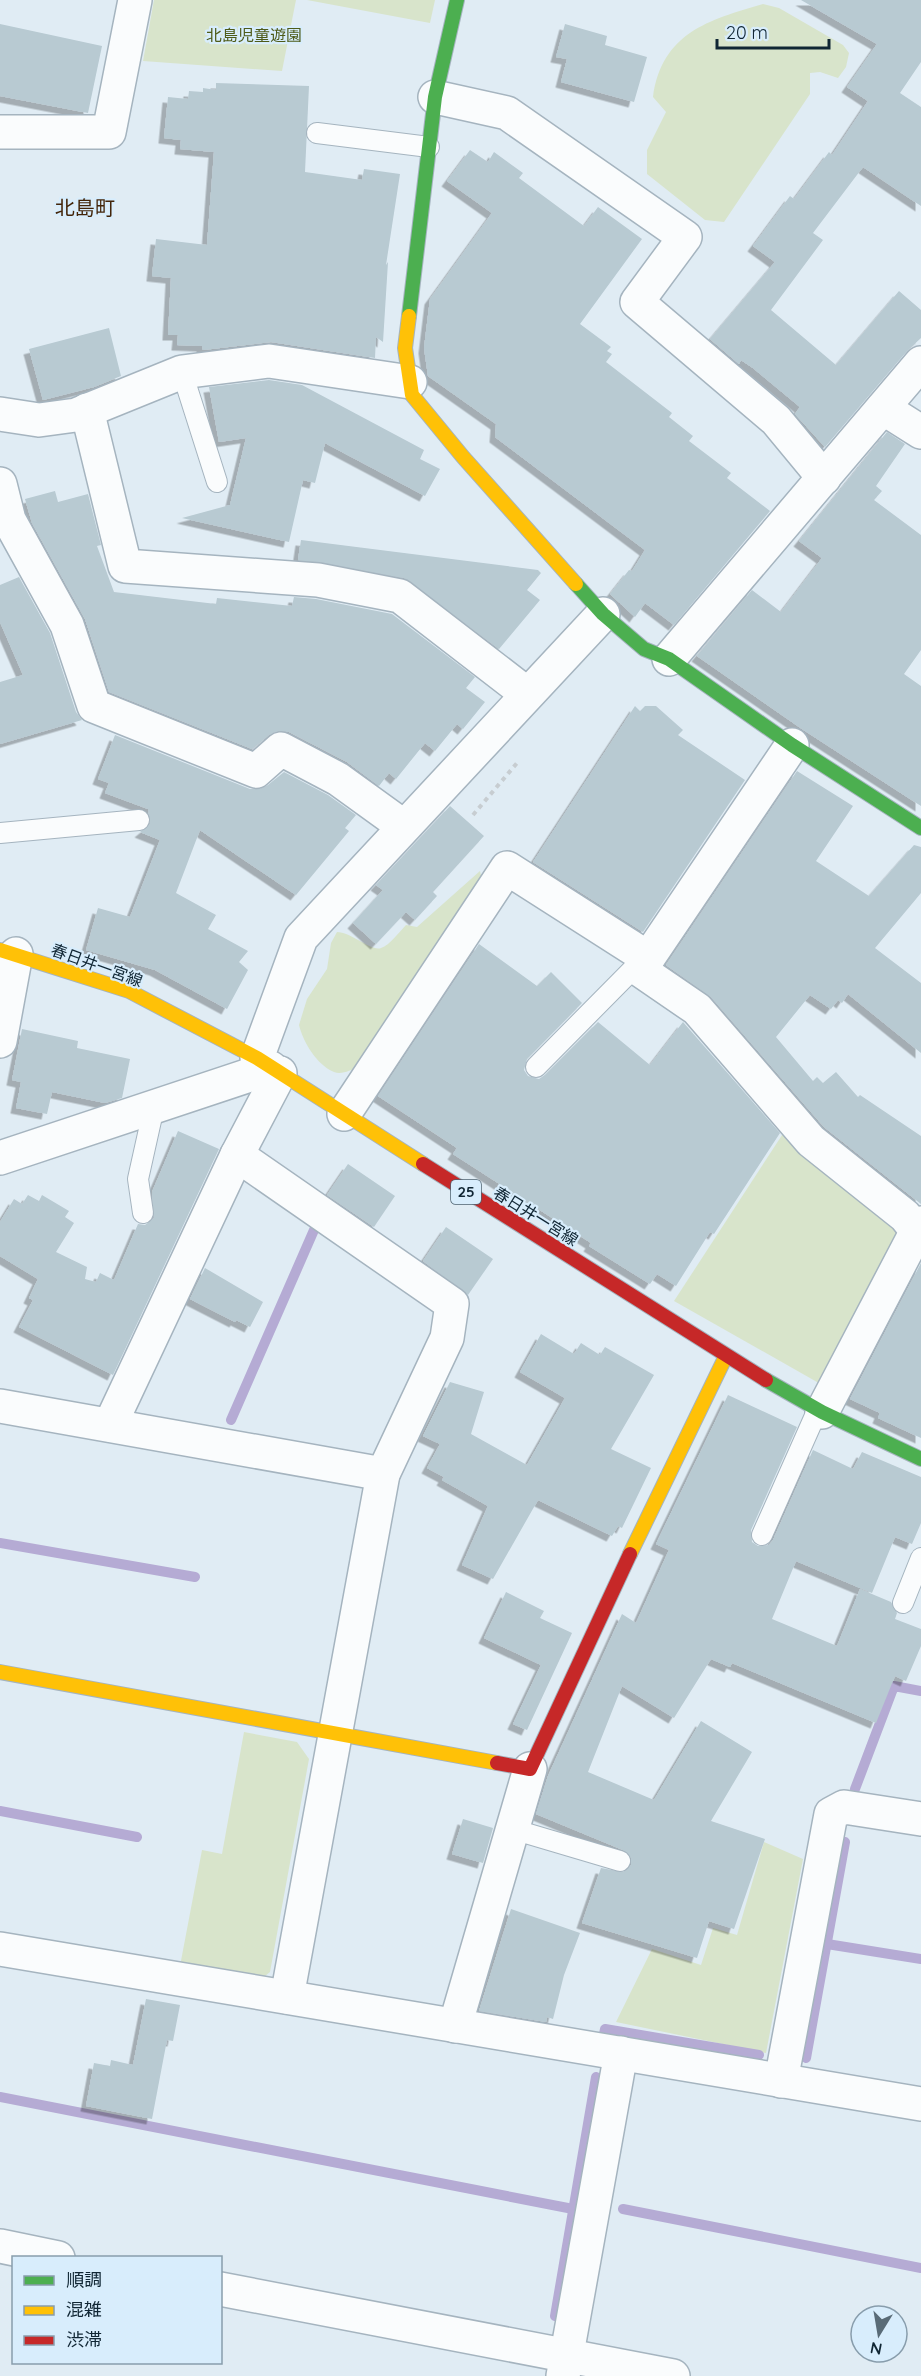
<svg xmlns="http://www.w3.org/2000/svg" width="921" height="2376" font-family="Quicksand,'Noto Sans JP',sans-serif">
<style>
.green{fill:#d8e4cb}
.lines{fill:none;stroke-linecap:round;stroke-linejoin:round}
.stream{stroke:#b5abd4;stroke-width:10}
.building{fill:#b8cad2;filter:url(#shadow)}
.lane-casing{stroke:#a5b4bf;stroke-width:22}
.street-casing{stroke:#a5b4bf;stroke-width:36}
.fast-casing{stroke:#a5b4bf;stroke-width:16}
.slow-casing{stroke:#a5b4bf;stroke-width:16}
.jam-casing{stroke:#a5b4bf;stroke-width:16}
.path{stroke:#c7cdd1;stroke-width:4;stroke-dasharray:4.5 4.5;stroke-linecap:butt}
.lane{stroke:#fafcfd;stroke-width:20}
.street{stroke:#fafcfd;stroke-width:33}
.fast{stroke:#4caf50;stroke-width:14}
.slow{stroke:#ffc107;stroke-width:14}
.jam{stroke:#c62828;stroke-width:14}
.labels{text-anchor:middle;stroke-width:4.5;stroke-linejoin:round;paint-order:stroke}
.shield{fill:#d8edfc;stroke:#4c6270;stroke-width:1.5}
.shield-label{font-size:15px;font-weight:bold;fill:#102634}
.park-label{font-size:16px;fill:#4e5b19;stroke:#d8edfc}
.street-label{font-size:16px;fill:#102634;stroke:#d8edfc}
.quarter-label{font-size:20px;fill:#432509;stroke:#d8edfc}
</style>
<defs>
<filter id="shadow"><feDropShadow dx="-5.5" dy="5.5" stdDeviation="0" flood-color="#0004"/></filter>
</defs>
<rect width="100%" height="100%" fill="#e0ecf4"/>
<g class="green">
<path d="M154 0H296L282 71 143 61Z"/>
<path d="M307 0H435L430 23Z"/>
<path d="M763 4 779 8 843 45 849 53 846 67 838 78 820 72 810 73V94L724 222 705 220 647 174V150L666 112 653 97C662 33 708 20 763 4Z"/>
<path d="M480 871 482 880 358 1067C351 1070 342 1075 334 1072 317 1065 303 1042 299 1025L307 999 327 969 331 943 337 932C351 932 372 952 381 948 390 945 399 932 406 925L417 927Z"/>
<path d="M786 1129 906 1235 824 1386 674 1301Z"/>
<path d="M244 1732 297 1742 309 1759 270 1972 259 1981 180 1966 202 1850 222 1854Z"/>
<path d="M764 1842 803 1859 766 2053 616 2022 652 1949 701 1965 713 1928 737 1935Z"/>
</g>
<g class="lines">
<g class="stream">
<path d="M231 1420 314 1230"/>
<path d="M0 1543 195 1577"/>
<path d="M855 1789 894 1686 921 1691"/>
<path d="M0 1811 137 1837"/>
<path d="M827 1944 921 1959"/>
<path d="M604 2034 605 2029 759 2055"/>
<path d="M806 2058 845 1842"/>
<path d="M0 2097 573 2209"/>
<path d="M623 2209 921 2268"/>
<path d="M555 2316 596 2077"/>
</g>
</g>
<g class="building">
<path d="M801 0H921V62L900 93 921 107V206L863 167 813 233 823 240 771 310 836 365 899 291 921 310V338L907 351 825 447 795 414 800 407 753 368 741 360 739 364 710 339 775 262 753 246 790 196 794 199 829 152 832 155 868 101 847 87 877 44Z"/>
<path d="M0 24 102 46 88 113 0 96Z"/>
<path d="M565 24 607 36 605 45 647 57 634 102 561 82 567 59 556 57Z"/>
<path d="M216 83 309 86 305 172 362 180 364 169 400 174 386 265 388 262 383 342 376 337 375 358 271 342 203 350 202 346 177 345 178 335H168L171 278 152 276 156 239 207 245 214 152 180 149 181 140 164 138 168 97 188 99 189 91 203 92V88L216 90Z"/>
<path d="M470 150 488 162 494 152 523 173 519 178 584 226 598 207 642 239 580 324 611 347 607 351 612 354 606 362 672 413 669 417 693 436 689 441 731 473 727 478 770 511 674 625 645 603 635 617 610 594 629 570 632 571 645 550 495 437 496 424 428 376 424 348 430 299 492 213 447 181Z"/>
<path d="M109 328 121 376 94 387 43 400 29 349Z"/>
<path d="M269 380 302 385 424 450 420 459 440 469 425 496 325 443 315 483 303 480 289 542 182 518 230 505 246 438 219 442 209 387Z"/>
<path d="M887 432 905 444 876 486 882 491 874 500 921 535V650L904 674 921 686V806L802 729 697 656 752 590 781 612 822 558 799 541Z"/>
<path d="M55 491 58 502 88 494 101 545 97 546 114 592 216 604 217 598 292 606 294 597 316 599 392 614 475 677 466 688 485 702 463 729 457 724 435 751 425 743 396 779 389 773 379 786 347 762 289 732 278 731 269 735 252 749 109 692 85 619 32 523 25 499Z"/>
<path d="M301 540 538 570 541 573 527 590 540 600 499 649 404 578 298 560Z"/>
<path d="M19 577 50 633 76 712 82 720 0 744V682L23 675 0 622V585Z"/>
<path d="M635 706 640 711 645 706H656L683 730 678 735 745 780 643 932 533 862Z"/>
<path d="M115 735 250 789H259L268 785 284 772 328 795 356 815 345 828 349 831 296 895 200 830 176 893 216 915 208 929 248 951 239 962 248 970 227 1009 155 970 86 950 98 908 130 917 160 840 140 832 150 824 148 809 105 793 109 783 98 779Z"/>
<path d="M797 771 853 806 816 861 869 896 914 845 921 847V893L875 948 921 983V1053L848 994 842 1003 838 1000 831 1009 810 995 776 1037 813 1081 817 1077 823 1083 836 1072 858 1097 860 1095 921 1136V1204L824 1127 711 997 666 965Z"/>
<path d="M450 806 484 836 433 892 437 896 415 920 406 912 376 944 353 923 383 890 376 885Z"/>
<path d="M479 944 537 986 551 972 582 1003 527 1059 524 1070 528 1076 539 1079 545 1075 598 1022 650 1065 683 1022 780 1133 714 1234 710 1232 676 1286 657 1274 650 1284 589 1246 591 1243 453 1154 457 1148 378 1096Z"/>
<path d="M22 1029 78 1041 77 1048 130 1059 122 1098 105 1103 52 1092 47 1114 16 1108 21 1082 12 1080Z"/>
<path d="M178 1131 219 1149 113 1375 19 1327 33 1300 29 1298 38 1279 0 1256V1222L14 1199 22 1204 28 1195 39 1201 42 1195 69 1211 65 1217 74 1223 56 1252 87 1267 85 1279 96 1282 100 1273 114 1280 138 1224 145 1225 154 1218 152 1192Z"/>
<path d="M348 1164 395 1196 374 1227 327 1195Z"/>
<path d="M446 1227 493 1259 468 1295 423 1261Z"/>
<path d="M921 1263V1438L878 1418 880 1413 850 1399Z"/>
<path d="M205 1268 263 1302 250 1327 236 1320 235 1322 190 1299Z"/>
<path d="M541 1334 574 1354 581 1343 600 1355 605 1347 654 1375 611 1449 651 1468 622 1528 618 1526 612 1536 538 1500 493 1579 462 1565 488 1506 442 1480 444 1477 427 1468 440 1444 423 1436 450 1382 484 1392 471 1434 527 1465 565 1398 520 1372Z"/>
<path d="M728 1395 797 1427 751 1530 752 1542 758 1546 769 1545 773 1540 813 1450 853 1469 862 1452 921 1477V1523L912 1544 895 1537 872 1593 796 1561 772 1619 837 1646 860 1589 891 1602 897 1613 895 1619 921 1629V1646L906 1681 895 1676 876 1723 732 1663 730 1667 711 1659 674 1718 622 1686 588 1772 654 1800 701 1721 752 1752 711 1821 765 1839 734 1929 709 1921 697 1958 582 1923 601 1868 623 1872 631 1865V1858L623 1850 536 1814 548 1776 622 1614 636 1623 669 1550 656 1544Z"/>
<path d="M506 1592 544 1611 540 1618 572 1633 527 1730 513 1724 541 1665 484 1638Z"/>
<path d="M463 1819 493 1828 483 1863 452 1854Z"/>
<path d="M511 1909 580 1933 564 1975 553 2019 547 2017 546 2022 479 2011Z"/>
<path d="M146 1999 180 2005 173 2041 167 2040 152 2119 86 2106 94 2063 110 2066 111 2060 133 2065Z"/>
</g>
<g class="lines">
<g class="lane-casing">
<g id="lane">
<path d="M317 133 429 147"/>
<path d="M182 372 217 482"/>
<path d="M0 833 139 820"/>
<path d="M536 1067 633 969 640 970"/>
<path d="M143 1213 138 1179 154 1107"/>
<path d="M762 1535 818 1409"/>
<path d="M903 1603 921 1558"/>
<path d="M512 1829 620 1861"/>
</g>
</g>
<g class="street-casing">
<g id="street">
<path d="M435 97 507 113 685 237 637 302 776 420 824 478"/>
<path d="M0 132H109L135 0"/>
<path d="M883 408 921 432"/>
<path d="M87 410 125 566 318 580 400 596 527 694"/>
<path d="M0 414 39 420 76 415 182 372 269 361 410 382"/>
<path d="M0 484 9 520 67 625 94 706 256 771 281 749 338 779 403 826"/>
<path d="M669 659 921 363"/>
<path d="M792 745 640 970 697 1009 811 1141 905 1216 921 1236"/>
<path d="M0 1041 16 954"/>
<path d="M257 1058 301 938 603 614"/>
<path d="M344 1114 507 868 648 958"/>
<path d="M237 1155 452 1304 447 1338 383 1474 287 1997"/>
<path d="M0 1158 271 1068"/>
<path d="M0 1406 383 1474"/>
<path d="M822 1412 921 1223"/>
<path d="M110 1425 237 1155 280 1073"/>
<path d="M0 1949 921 2104"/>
<path d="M455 2026 530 1769"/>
<path d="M781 2081 831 1814 844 1807 921 1819"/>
<path d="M0 2246 58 2258"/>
<path d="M220 2289 673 2376"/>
<path d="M563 2376 621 2053"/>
</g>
</g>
<g class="fast-casing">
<g id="fast">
<path d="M409 316 435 97 457 0"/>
<path d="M576 584 603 614 644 649 669 659 792 745 921 828"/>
<path d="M766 1380 822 1412 921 1459"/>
</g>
</g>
<g class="slow-casing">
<g id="slow">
<path d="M409 316 405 348 412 395 463 457 576 584"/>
<path d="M0 950 129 991 257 1058 423 1164"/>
<path d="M630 1554 726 1356"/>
<path d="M0 1672 497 1763"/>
</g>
</g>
<g class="jam-casing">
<g id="jam">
<path d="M423 1164 766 1380"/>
<path d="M497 1763 530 1769 630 1554"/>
</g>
</g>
<path class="path" d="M473 815 517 763"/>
<use href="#lane" class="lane"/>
<use href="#street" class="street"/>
<use href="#fast" class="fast"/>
<use href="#slow" class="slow"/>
<use href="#jam" class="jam"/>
</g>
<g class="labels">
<rect class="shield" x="451" y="1180" width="30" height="24" rx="4.5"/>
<g class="shield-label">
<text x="466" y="1197">25</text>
</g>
<g class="park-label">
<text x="254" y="41">北島児童遊園</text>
</g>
<g class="street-label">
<text transform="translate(97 965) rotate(20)" y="6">春日井一宮線</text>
<text transform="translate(536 1216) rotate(32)" y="6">春日井一宮線</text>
</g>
<g class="quarter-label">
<text x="85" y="215">北島町</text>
</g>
</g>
<rect x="12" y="2256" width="210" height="108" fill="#d8edfc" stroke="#889dac" stroke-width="1.5"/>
<rect x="24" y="2276" width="30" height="9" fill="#4caf50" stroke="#889dac" stroke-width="1.5"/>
<text x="66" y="2286" font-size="18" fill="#102634">順調</text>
<rect x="24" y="2306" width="30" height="9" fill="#ffc107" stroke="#889dac" stroke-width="1.5"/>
<text x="66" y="2316" font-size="18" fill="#102634">混雑</text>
<rect x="24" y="2336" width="30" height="9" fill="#c62828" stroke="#889dac" stroke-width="1.5"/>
<text x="66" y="2346" font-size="18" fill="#102634">渋滞</text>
<g transform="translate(879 2334) rotate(191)"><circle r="28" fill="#d8edfc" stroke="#889dac" stroke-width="1.5"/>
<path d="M0-4.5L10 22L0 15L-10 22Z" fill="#596b77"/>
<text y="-9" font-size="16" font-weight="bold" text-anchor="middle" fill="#102634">N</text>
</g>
<path d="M717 39v9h112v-9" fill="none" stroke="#102634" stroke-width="3"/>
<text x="726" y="39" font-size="18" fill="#102634" stroke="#d8edfc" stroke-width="4.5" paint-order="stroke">20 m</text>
</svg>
